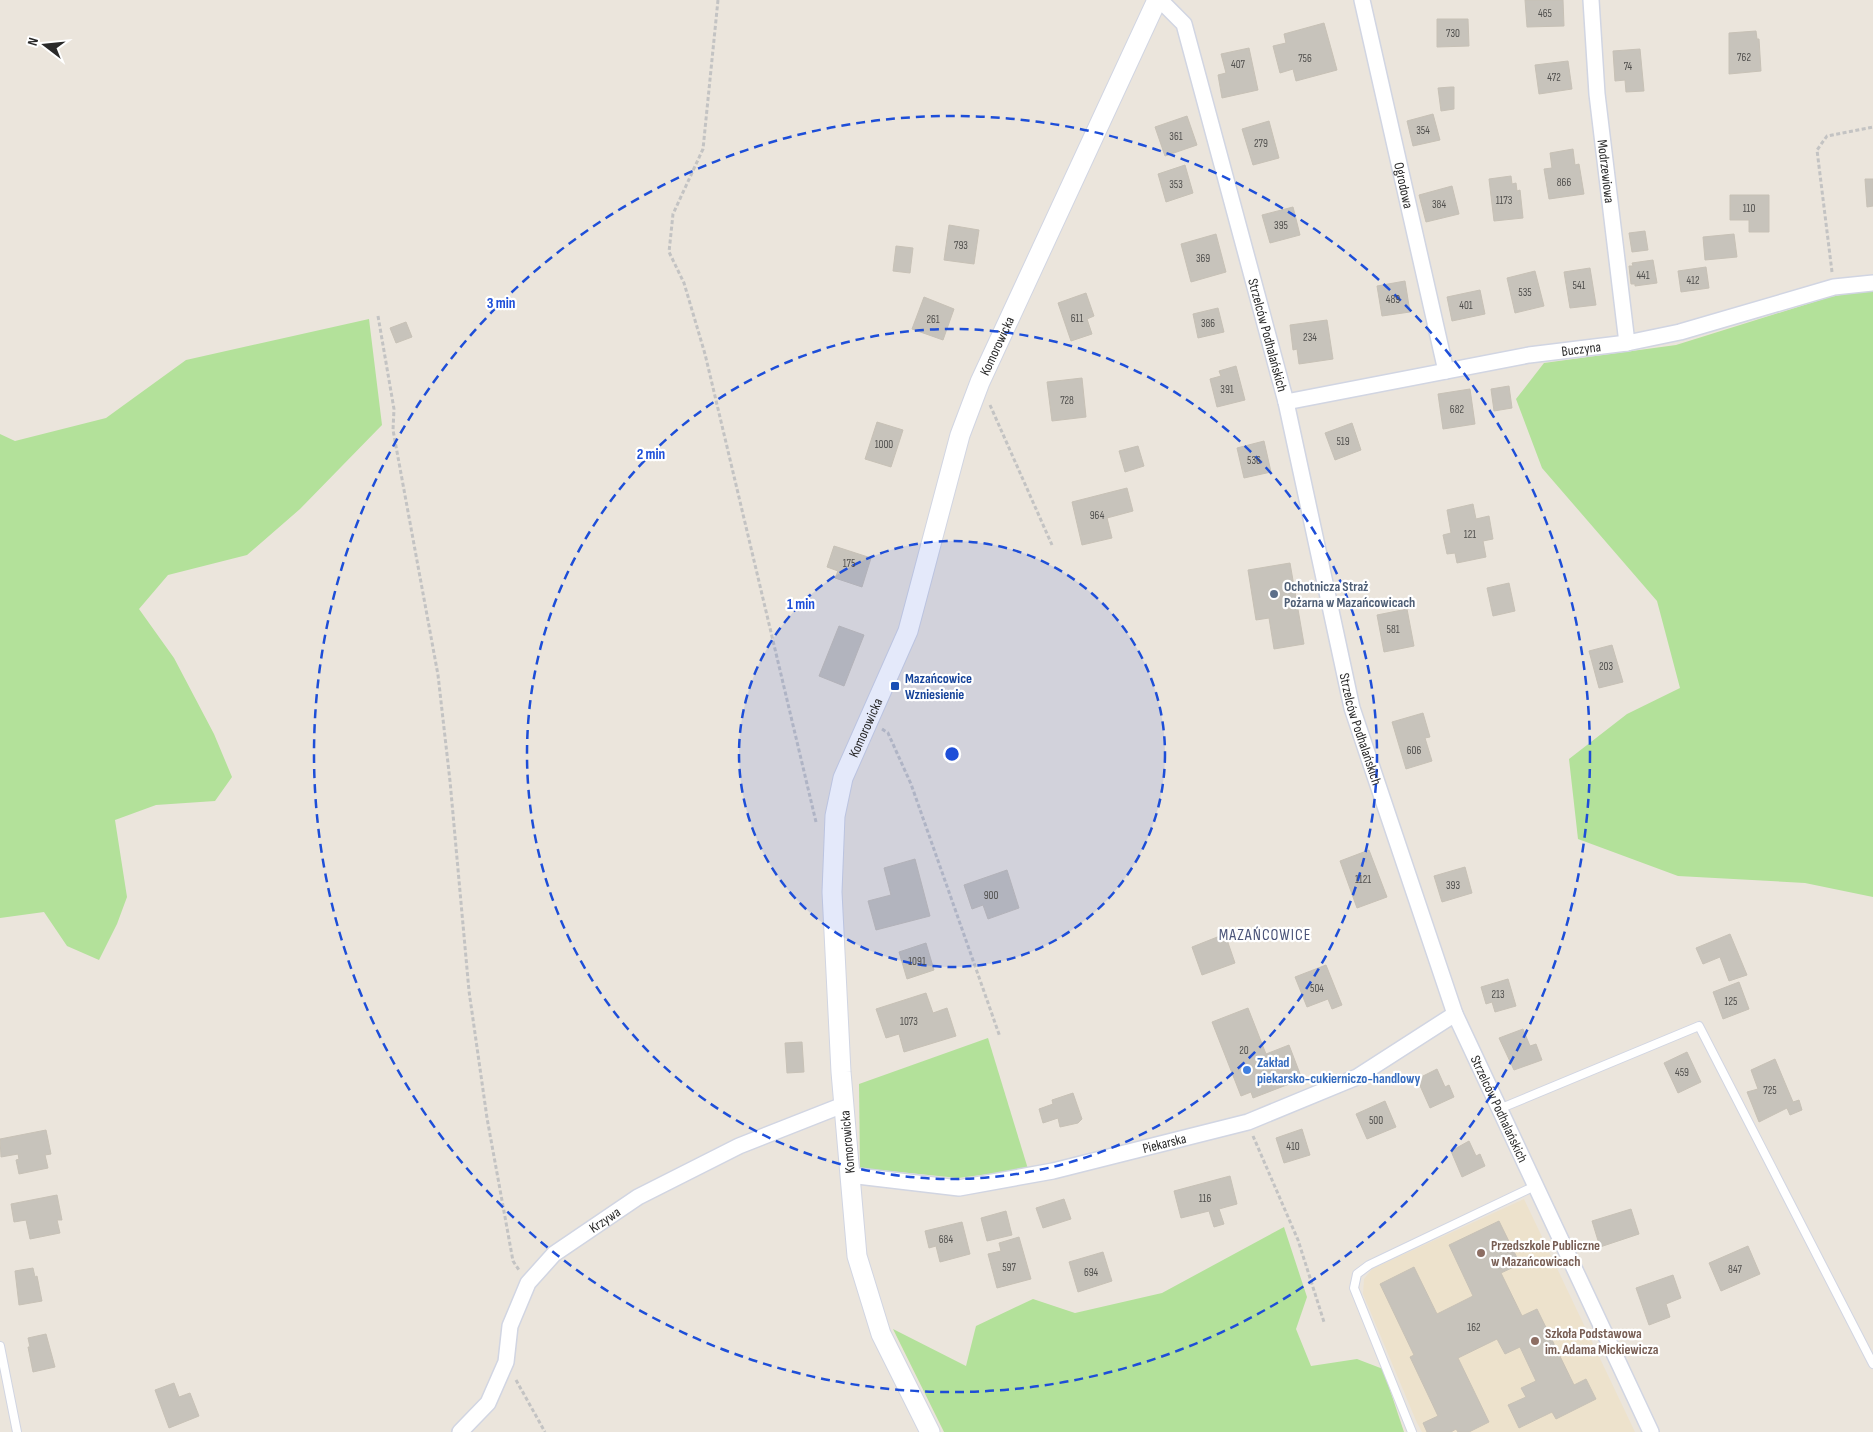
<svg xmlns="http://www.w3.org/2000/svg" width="1873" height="1432" font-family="'Sofia Sans Condensed',sans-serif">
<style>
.education{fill:#ede2cc}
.green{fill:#b3e19a}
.building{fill:#c7c3bb;stroke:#c7c1b6}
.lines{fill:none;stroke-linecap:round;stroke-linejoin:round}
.service-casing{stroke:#d1d5e2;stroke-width:10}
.minor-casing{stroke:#d1d5e2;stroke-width:18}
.tertiary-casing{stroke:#d1d5e2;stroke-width:21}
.path{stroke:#c3c3c3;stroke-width:3;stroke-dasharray:4 2.5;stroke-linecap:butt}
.service{stroke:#fff;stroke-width:8}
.minor{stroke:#fff;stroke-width:15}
.tertiary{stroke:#fff;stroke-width:19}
.ring{fill:none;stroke:#1d4ed8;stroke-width:2.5;stroke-dasharray:9 6}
.service-dot{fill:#5c6f8a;stroke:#fff;stroke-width:2}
.transit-dot{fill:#1a4fb4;stroke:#fff;stroke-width:2}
.shop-dot{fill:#3f7fe0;stroke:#fff;stroke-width:2}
.education-dot{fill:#8d6e63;stroke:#fff;stroke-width:2}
.labels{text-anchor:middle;stroke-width:4.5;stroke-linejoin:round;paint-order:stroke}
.number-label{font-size:11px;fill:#51504e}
.street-label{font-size:14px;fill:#2a2a2a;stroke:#fff}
.service-label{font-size:14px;font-weight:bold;fill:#4e5e75;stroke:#fff;text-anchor:start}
.transit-label{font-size:14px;font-weight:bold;fill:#164399;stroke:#fff;text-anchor:start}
.shop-label{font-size:14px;font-weight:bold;fill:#366cbe;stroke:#fff;text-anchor:start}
.education-label{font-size:14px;font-weight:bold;fill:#785e54;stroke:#fff;text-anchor:start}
.quarter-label{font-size:16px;letter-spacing:1px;fill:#4b5479;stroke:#fff}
.centre{fill:#1d4ed8;stroke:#fff;stroke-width:2.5}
.ring-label{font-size:15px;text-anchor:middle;font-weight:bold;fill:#1d4ed8;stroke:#fff;stroke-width:4.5;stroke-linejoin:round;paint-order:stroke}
</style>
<rect width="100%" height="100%" fill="#ebe5dc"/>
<path class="education" d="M1524 1199 1635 1432H1422L1417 1423 1363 1294 1364 1279 1372 1269Z"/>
<g class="green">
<path d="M1873 289V897L1805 883 1678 876 1578 839 1569 759 1627 714 1680 688 1657 601 1542 468 1516 399 1544 363 1676 345 1830 297Z"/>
<path d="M369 319 382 425 300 509 247 555 168 575 139 609 174 658 214 734 232 777 215 801 156 805 115 820 127 897 117 924 99 960 67 946 44 912 0 918V434L15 441 106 418 186 360Z"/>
<path d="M988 1038 1028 1169 958 1178 860 1168 859 1084Z"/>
<path d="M1284 1227 1307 1297 1296 1329 1311 1366 1357 1359 1383 1369 1404 1432H944L893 1329 966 1366 976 1326 1033 1299 1075 1313 1162 1293Z"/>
</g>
<g class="building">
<path d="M1525 0H1563L1564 26 1527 27Z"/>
<path d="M1437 19H1468L1469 46 1437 47Z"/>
<path d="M1324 23 1337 70 1296 81 1293 69 1280 73 1273 46 1286 43 1284 34Z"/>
<path d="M1756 31 1757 39H1759L1761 71 1729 74V33Z"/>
<path d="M1249 48 1258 90 1222 98 1218 75 1226 73 1221 54Z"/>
<path d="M1640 49 1644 91 1626 92 1625 80 1615 81 1613 51Z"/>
<path d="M1568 61 1572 89 1539 94 1535 65Z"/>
<path d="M1451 87H1454V109L1441 111 1438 88Z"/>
<path d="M1433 114 1440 140 1413 146 1407 121Z"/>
<path d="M1187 116 1197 145 1165 156 1155 127Z"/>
<path d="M1269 121 1279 158 1253 165 1242 129Z"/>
<path d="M1573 149 1575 165 1579 164 1584 194 1549 199 1544 169 1552 168 1550 153Z"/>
<path d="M1185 165 1193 193 1166 202 1158 174Z"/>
<path d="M1511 176 1512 184 1516 183 1517 191 1520 190 1523 218 1494 221 1489 179Z"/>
<path d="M1865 179H1873V206L1867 207Z"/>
<path d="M1452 186 1459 214 1426 222 1419 195Z"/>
<path d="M1730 195H1769V232H1749V220H1730Z"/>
<path d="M1293 207 1300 235 1270 243 1262 215Z"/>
<path d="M949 225 979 230 974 264 944 260Z"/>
<path d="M1645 231 1648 250 1632 252 1629 233Z"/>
<path d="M1216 234 1226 272 1191 282 1181 244Z"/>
<path d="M1734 234 1737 257 1705 260 1703 237Z"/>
<path d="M896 246 913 248 910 273 893 271Z"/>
<path d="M1653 260 1657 283 1635 286V284H1631L1629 266H1633L1632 263Z"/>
<path d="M1706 267 1709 288 1681 292 1678 271Z"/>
<path d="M1590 268 1596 305 1570 308 1564 272Z"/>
<path d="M1535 271 1544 306 1515 313 1507 278Z"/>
<path d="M1405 281 1410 312 1382 316 1377 286Z"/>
<path d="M1480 290 1485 314 1452 321 1447 297Z"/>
<path d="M1086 293 1094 316 1087 319 1092 334 1071 341 1058 303Z"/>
<path d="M924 297 954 309 943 340 912 329Z"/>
<path d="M1218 308 1224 332 1198 338 1193 314Z"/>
<path d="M1327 320 1333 359 1299 364 1297 349 1293 350 1290 325Z"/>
<path d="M406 322 412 337 396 343 390 328Z"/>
<path d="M1236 366 1245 400 1217 407 1210 379 1221 376 1219 371Z"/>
<path d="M1082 378 1086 417 1052 421 1047 382Z"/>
<path d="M1509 386 1512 408 1494 411 1491 389Z"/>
<path d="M1470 389 1475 424 1443 429 1438 394Z"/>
<path d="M877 422 903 430 891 467 865 459Z"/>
<path d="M1352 423 1361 450 1335 460 1325 433Z"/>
<path d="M1264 441 1271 472 1244 478 1237 448Z"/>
<path d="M1138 446 1144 466 1125 472 1119 451Z"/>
<path d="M1127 488 1133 511 1107 518 1112 538 1082 545 1072 502Z"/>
<path d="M1473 504 1476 519 1489 516 1493 539 1483 541 1486 557 1457 563 1455 553 1447 554 1443 535 1451 533 1447 510Z"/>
<path d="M834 546 871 558 862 587 835 578 838 571 827 567Z"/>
<path d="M1290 563 1304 644 1274 649 1269 618 1256 620 1248 570Z"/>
<path d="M1509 583 1515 611 1493 616 1487 588Z"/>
<path d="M1407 609 1414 646 1384 652 1377 615Z"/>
<path d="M839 626 864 635 844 686 819 676Z"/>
<path d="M1612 645 1623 682 1599 688 1589 651Z"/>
<path d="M1423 713 1430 737 1425 738 1432 761 1406 769 1392 722Z"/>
<path d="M1369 850 1387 897 1357 908 1340 861Z"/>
<path d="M915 859 930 916 876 930 868 901 891 895 884 868Z"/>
<path d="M1465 867 1472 893 1442 902 1434 876Z"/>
<path d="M1007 870 1019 908 988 919 983 905 972 909 964 885Z"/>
<path d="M1225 934 1235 963 1202 975 1192 947Z"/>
<path d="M1730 934 1747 975 1729 981 1720 957 1703 964 1696 948Z"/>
<path d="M926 943 934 970 907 979 899 952Z"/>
<path d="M1326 965 1342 1005 1332 1009 1328 999 1307 1007 1295 977Z"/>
<path d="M1508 979 1516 1006 1495 1012 1492 1002 1486 1004 1481 987Z"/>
<path d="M1739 982 1749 1009 1723 1019 1713 992Z"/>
<path d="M926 993 933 1013 947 1008 956 1036 904 1052 899 1034 886 1038 876 1009Z"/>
<path d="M1248 1008 1266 1054 1289 1045 1302 1079 1253 1098 1251 1092 1241 1096 1212 1022Z"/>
<path d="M1523 1029 1530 1046 1536 1044 1542 1060 1514 1070 1499 1038Z"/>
<path d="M802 1042 804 1072 787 1073 785 1043Z"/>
<path d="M1687 1052 1701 1082 1678 1093 1664 1063Z"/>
<path d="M1775 1059 1793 1102 1799 1100 1802 1110 1790 1115 1787 1108 1759 1122 1747 1092 1758 1089 1751 1070Z"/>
<path d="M1437 1069 1445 1087 1449 1085 1454 1097 1430 1108 1417 1079Z"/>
<path d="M1073 1093 1082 1119 1078 1123 1060 1127 1058 1118 1043 1123 1039 1109 1053 1104 1052 1100Z"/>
<path d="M1385 1101 1396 1127 1367 1139 1356 1114Z"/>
<path d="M1302 1129 1310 1155 1284 1163 1276 1138Z"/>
<path d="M46 1130 51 1154 45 1155 48 1168 19 1174 16 1160 19 1159 18 1154 1 1157 0 1139Z"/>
<path d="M1469 1141 1476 1156 1480 1154 1485 1166 1462 1177 1451 1151Z"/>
<path d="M1230 1176 1237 1204 1219 1209 1224 1224 1214 1227 1209 1211 1181 1218 1174 1191Z"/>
<path d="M57 1195 62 1220H57L60 1233 30 1239 26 1220 14 1222 11 1204Z"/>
<path d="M1064 1199 1071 1219 1043 1228 1036 1208Z"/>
<path d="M1631 1209 1639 1234 1600 1247 1592 1221Z"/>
<path d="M1006 1211 1012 1235 987 1241 981 1218Z"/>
<path d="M1499 1221 1520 1264 1501 1273 1522 1316 1537 1309 1574 1385 1586 1379 1596 1399 1556 1419 1552 1412 1519 1428 1508 1405 1526 1397 1521 1388 1536 1381 1520 1347 1505 1354 1497 1339 1458 1358 1489 1422 1469 1432H1458L1456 1429 1451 1432H1427L1423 1423 1438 1416 1410 1357 1414 1355 1380 1284 1414 1267 1437 1314 1473 1296 1449 1245Z"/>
<path d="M962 1222 970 1254 940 1262 936 1246 929 1248 925 1231Z"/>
<path d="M1019 1237 1031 1279 997 1288 988 1254 1001 1251 999 1243Z"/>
<path d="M1748 1246 1760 1274 1721 1291 1709 1263Z"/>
<path d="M1103 1252 1112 1281 1078 1292 1069 1262Z"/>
<path d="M33 1268 35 1277 37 1276 42 1301 19 1305 15 1271Z"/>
<path d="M1673 1275 1681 1298 1666 1304 1670 1317 1649 1325 1636 1288Z"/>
<path d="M46 1334 55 1367 33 1372 28 1347H30L28 1338Z"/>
<path d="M174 1383 179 1397 190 1393 199 1416 169 1428 155 1390Z"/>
</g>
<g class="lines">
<g class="service-casing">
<g id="service">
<path d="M1499 1109 1699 1026 1873 1364"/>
<path d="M0 1346 17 1432"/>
<path d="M1412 1432 1354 1288 1357 1274 1369 1265 1535 1186"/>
</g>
</g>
<g class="minor-casing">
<g id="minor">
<path id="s1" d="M1160 0 1184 24 1286 402 1352 708 1455 1014 1651 1432"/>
<path id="s2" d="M1362 0 1446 371"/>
<path id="s3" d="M1591 0 1597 94 1627 343"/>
<path id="s4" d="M1286 402 1529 355 1627 343 1680 332 1834 287 1873 283"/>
<path id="s5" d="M849 1175 959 1188 1053 1171 1248 1122 1357 1077 1455 1014"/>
<path id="s6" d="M460 1432 488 1403 506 1362 510 1326 528 1283 554 1254 638 1197 739 1146 843 1105"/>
</g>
</g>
<g class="tertiary-casing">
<g id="tertiary">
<path id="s7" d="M930 1432 881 1334 857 1256 841 1072 832 892 835 816 843 778 908 631 960 435 980 382 1157 0"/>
</g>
</g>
<g class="path">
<path d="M718 0 703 149 673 214 669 252 684 283 705 354 816 822"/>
<path d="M1832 272 1817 150 1827 136 1873 127"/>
<path d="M378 316 394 409 393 430 438 675 450 781 469 991 487 1118 513 1261 519 1270"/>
<path d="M990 405 1052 545"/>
<path d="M882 729 888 733 911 784 1000 1037"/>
<path d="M1253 1136 1298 1240 1324 1322"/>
<path d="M516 1380 545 1432"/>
</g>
<use href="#service" class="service"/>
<use href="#minor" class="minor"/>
<use href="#tertiary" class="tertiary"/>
</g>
<circle cx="952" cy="754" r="213" fill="#1d4ed8" fill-opacity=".12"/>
<g class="ring">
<circle cx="952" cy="754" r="213"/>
<circle cx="952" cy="754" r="425"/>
<circle cx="952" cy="754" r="638"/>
</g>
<circle class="service-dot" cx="1274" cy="594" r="5"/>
<rect class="transit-dot" x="890" y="681" width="10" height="10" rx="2.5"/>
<circle class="shop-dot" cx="1247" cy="1070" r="5"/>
<g class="education-dot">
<circle cx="1481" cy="1253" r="5"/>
<circle cx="1535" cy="1341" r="5"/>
</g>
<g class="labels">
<g class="number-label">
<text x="1545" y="17">465</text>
<text x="1453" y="37">730</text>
<text x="1744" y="61">762</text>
<text x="1305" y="62">756</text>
<text x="1238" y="68">407</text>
<text x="1628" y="70">74</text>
<text x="1554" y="81">472</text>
<text x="1423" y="134">354</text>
<text x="1176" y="140">361</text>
<text x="1261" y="147">279</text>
<text x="1564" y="186">866</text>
<text x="1176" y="188">353</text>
<text x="1504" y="204">1173</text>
<text x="1439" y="208">384</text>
<text x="1749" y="212">110</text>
<text x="1281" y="229">395</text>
<text x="961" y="249">793</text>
<text x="1203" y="262">369</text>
<text x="1643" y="279">441</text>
<text x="1693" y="284">412</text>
<text x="1579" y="289">541</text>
<text x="1525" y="296">535</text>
<text x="1393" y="303">489</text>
<text x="1466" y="309">401</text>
<text x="1077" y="322">611</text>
<text x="933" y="323">261</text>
<text x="1208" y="327">386</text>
<text x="1310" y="341">234</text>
<text x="1227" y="393">391</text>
<text x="1067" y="404">728</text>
<text x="1457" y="413">682</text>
<text x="1343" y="445">519</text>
<text x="884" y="448">1000</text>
<text x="1254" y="464">536</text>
<text x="1097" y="519">964</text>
<text x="1470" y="538">121</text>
<text x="849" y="567">175</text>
<text x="1393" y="633">581</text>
<text x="1606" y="670">203</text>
<text x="1414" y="754">606</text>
<text x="1363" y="883">1121</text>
<text x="1453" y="889">393</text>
<text x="991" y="899">900</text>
<text x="917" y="965">1091</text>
<text x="1317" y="992">504</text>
<text x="1498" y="998">213</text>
<text x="1731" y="1005">125</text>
<text x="909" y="1025">1073</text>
<text x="1244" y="1054">20</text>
<text x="1682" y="1076">459</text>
<text x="1770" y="1094">725</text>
<text x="1376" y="1124">500</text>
<text x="1293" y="1150">410</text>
<text x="1205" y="1202">116</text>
<text x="946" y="1243">684</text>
<text x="1009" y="1271">597</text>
<text x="1735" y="1273">847</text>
<text x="1091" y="1276">694</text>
<text x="1474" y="1331">162</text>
</g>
<g class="street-label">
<text dy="5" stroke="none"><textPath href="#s3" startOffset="172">Modrzewiowa</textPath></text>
<text dy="5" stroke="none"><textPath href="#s2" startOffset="190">Ogrodowa</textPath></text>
<text dy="5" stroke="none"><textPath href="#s1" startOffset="356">Strzelców Podhalańskich</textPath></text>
<text dy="5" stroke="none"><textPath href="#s7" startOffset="1131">Komorowicka</textPath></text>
<text dy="5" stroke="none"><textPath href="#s4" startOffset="300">Buczyna</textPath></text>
<text dy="5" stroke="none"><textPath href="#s7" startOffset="726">Komorowicka</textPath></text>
<text dy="5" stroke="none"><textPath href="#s1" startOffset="761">Strzelców Podhalańskich</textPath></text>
<text dy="5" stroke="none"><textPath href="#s1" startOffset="1166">Strzelców Podhalańskich</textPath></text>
<text transform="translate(847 1142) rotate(-95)" y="5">Komorowicka</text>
<text dy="5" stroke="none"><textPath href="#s5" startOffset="321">Piekarska</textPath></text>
<text dy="5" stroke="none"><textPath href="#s6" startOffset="268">Krzywa</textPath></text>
</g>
<g class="service-label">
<text x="1284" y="591">Ochotnicza Straż<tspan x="1284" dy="16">Pożarna w Mazańcowicach</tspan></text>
</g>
<g class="transit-label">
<text x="905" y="683">Mazańcowice<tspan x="905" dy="16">Wzniesienie</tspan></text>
</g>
<g class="shop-label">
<text x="1257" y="1067">Zakład<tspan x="1257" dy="16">piekarsko-cukierniczo-handlowy</tspan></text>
</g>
<g class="education-label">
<text x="1491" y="1250">Przedszkole Publiczne<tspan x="1491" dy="16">w Mazańcowicach</tspan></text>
<text x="1545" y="1338">Szkoła Podstawowa<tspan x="1545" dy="16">im. Adama Mickiewicza</tspan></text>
</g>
<g class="quarter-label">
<text x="1265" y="940">MAZAŃCOWICE</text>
</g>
</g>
<circle cx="952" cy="754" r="8" class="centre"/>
<g class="ring-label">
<text x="501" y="308">3 min</text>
<text x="651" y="459">2 min</text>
<text x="801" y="609">1 min</text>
</g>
<g transform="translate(45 45) rotate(286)" stroke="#ffffff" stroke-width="4" paint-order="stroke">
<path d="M0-4L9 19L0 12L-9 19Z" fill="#2a2a2a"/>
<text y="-8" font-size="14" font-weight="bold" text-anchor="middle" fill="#2a2a2a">N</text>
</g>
</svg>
